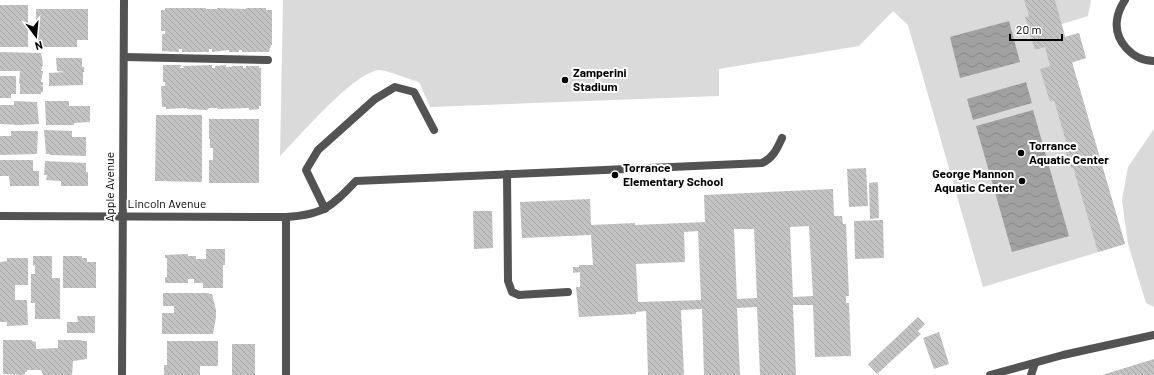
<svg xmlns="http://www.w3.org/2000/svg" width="1154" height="375" font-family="Barlow,sans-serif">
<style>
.grass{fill:#dadada}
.water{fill:url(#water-waves)}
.building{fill:url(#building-back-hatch);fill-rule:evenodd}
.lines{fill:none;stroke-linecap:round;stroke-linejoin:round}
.service{stroke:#535353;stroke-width:8}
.minor{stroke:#535353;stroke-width:8}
.poi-dot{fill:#000;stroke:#fff;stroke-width:1.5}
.labels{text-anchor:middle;stroke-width:4;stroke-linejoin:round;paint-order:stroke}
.poi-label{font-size:12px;font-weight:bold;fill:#000;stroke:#fff;text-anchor:start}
.street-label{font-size:12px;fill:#000;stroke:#fff}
</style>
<defs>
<pattern id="water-waves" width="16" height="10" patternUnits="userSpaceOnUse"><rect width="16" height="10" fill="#a1a1a1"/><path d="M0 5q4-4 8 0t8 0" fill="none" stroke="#898989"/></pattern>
<pattern id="building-back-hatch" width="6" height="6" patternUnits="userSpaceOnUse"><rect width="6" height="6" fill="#c3c3c3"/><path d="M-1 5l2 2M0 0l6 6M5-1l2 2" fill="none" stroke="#a6a6a6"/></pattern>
</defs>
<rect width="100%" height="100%" fill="#fff"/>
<g class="grass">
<path d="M283 0H1091L1088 16 1062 24 1065 37 1079 33 1086 58 1072 63 1125 244 983 287 908 25 893 11 859 46 719 69V96L430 107 419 82C411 80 384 69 378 70 350 76 301 135 280 156Z"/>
<path d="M1154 129V307L1146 303 1128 244 1122 200 1128 167Z"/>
</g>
<g class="water">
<path d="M1009 21 1020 62 960 78 950 37Z"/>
<path d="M1026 82 1032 103 973 120 967 99Z"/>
<path d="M1033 110 1069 236 1012 252 976 126Z"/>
</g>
<g class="building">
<path d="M1024 0H1055L1065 37 1079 33 1086 58 1072 62 1125 244 1098 252 1073 167 1071 168 1064 146 1067 145 1054 100 1050 102 1040 69 1050 66 1045 47 1035 50 1025 17 1029 16Z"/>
<rect x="0" y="5" width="28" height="42"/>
<path d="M165 8H206V9H217V8L246 9V8H266V10H272V45H271L269 52H242V50H239V52H229V50L212 52V49H209V52H182V49H179V52L162 51V34H165V31H161V10H165Z"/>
<path d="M36 9H88V40H77V47H36Z"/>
<path d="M0 52 41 53 43 64 41 71H43L41 82H43V85L41 86H43V92H41V94H20V84L19 83 20 71H0Z"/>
<path d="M56 58H82V67H84V72H83V85L49 86V73L65 72 57 71Z"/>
<path d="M163 65H181L180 68H184L183 66 212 65V68H215V66L226 65V67H232V66H243V68H246V66H259V68H261V106H259V109L249 110V108L218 109 217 108H209L207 110 187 109V108L166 109V107H162L161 86H165V82H163Z"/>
<path d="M0 76H16V94H11V98H0Z"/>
<path d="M14 101 37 102 39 124 20 125 0 124V105H14Z"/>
<path d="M45 101H69V106H90V122L74 123V125H46Z"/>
<path d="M156 115H202V182L155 181Z"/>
<path d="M209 119H259V183H209V160H213V148H210V139H209Z"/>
<path d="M44 130 72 131V137H86V156L50 155V154H46Z"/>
<path d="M11 131H38L37 154 0 155V136H11Z"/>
<path d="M0 160H33V171H39V186H10L9 176H0Z"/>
<path d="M45 161 86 163V172H88V186H61V181L46 180 47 175H44Z"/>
<path d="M866 168 868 206 849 207 847 169Z"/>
<path d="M878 182 879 218 870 219 869 183Z"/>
<path d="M833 189 834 216H842L843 224H846L849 296H846V303H849L851 356 815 357 813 305H793L796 375H760L757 307 737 308 740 375H704L702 309 681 310 684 375H648L646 311 636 312V314L579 317 576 287H580V272L573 273V267H579V265H593L591 235 522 238 520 202 590 199 591 225 635 223V225L705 222 704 195ZM809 226 813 296 793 297 790 227ZM734 229H754L757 298 737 299ZM698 231 701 300 638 302 636 264 685 262 684 232Z"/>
<path d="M473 211H492L493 248 474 249Z"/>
<path d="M883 220 884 258 855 259 854 221Z"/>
<path d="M206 249H225V265H223V288H203V283H194V279H188V283H165V277H167V258H165V255L188 254V256H196V259H206Z"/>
<path d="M33 256H52V278H60V319H35V303H31V274H35V265L33 266Z"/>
<path d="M63 256H82V258H87V262H96V288H63Z"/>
<path d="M7 258H28V285H15V300H27L28 325 7 326V322H0V262L7 261Z"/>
<path d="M163 293H209V294H212L216 310V317L213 334H162V313H174V306H163Z"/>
<path d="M77 316H95V333H67V322H78Z"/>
<path d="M918 317 925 324 918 331 921 334 877 374 868 364Z"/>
<path d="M939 332 949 364 934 369 923 338Z"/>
<path d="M3 340H32V341L36 342V349L58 348V340H82V341H87V359L73 361 72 375H43L41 370H27V372H25V375L3 374Z"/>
<path d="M167 341H218V366H200V375H164V365H167Z"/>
<rect x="232" y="344" width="23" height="31"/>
<path d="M1154 359V375H1102Z"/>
</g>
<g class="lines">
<g class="service">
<path d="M1125 0C1121 6 1118 12 1117 20 1114 41 1133 61 1154 61"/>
<path d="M124 57 268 60"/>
<path d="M507 174 508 281 512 292 519 295 568 292"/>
<path d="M325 209 306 170 318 150 375 99 395 87 414 92 434 130"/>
<path d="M286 375V217C323 215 331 207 356 181L762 163C773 158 777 149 782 138"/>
<path d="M990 375 1063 355 1154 335"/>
<path d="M1031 375 1035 363"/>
</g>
<g class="minor">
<path d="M0 216 286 217"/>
<path d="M122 375 124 0"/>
</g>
</g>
<g class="poi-dot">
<circle cx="565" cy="80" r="4"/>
<circle cx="1021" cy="153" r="4"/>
<circle cx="615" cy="175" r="4"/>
<circle cx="1022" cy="181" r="4"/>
</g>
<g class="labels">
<g class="poi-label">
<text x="573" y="77">Zamperini<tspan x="573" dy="14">Stadium</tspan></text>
<text x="1029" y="150">Torrance<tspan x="1029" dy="14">Aquatic Center</tspan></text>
<text x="623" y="172">Torrance<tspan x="623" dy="14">Elementary School</tspan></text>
<text x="1014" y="178" text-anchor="end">George Mannon<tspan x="1014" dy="14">Aquatic Center</tspan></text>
</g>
<g class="street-label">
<text transform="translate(110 187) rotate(-90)" y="4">Apple Avenue</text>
<text x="167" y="208">Lincoln Avenue</text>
</g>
</g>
<g transform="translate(36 36) rotate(164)" stroke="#ffffff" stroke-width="3" paint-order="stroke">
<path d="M0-3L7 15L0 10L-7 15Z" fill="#000000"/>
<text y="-6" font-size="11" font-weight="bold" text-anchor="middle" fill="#000000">N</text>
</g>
<path d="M1010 34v6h52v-6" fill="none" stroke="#000000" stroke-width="2"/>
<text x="1016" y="34" font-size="12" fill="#000000" stroke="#ffffff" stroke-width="3" paint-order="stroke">20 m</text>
</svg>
